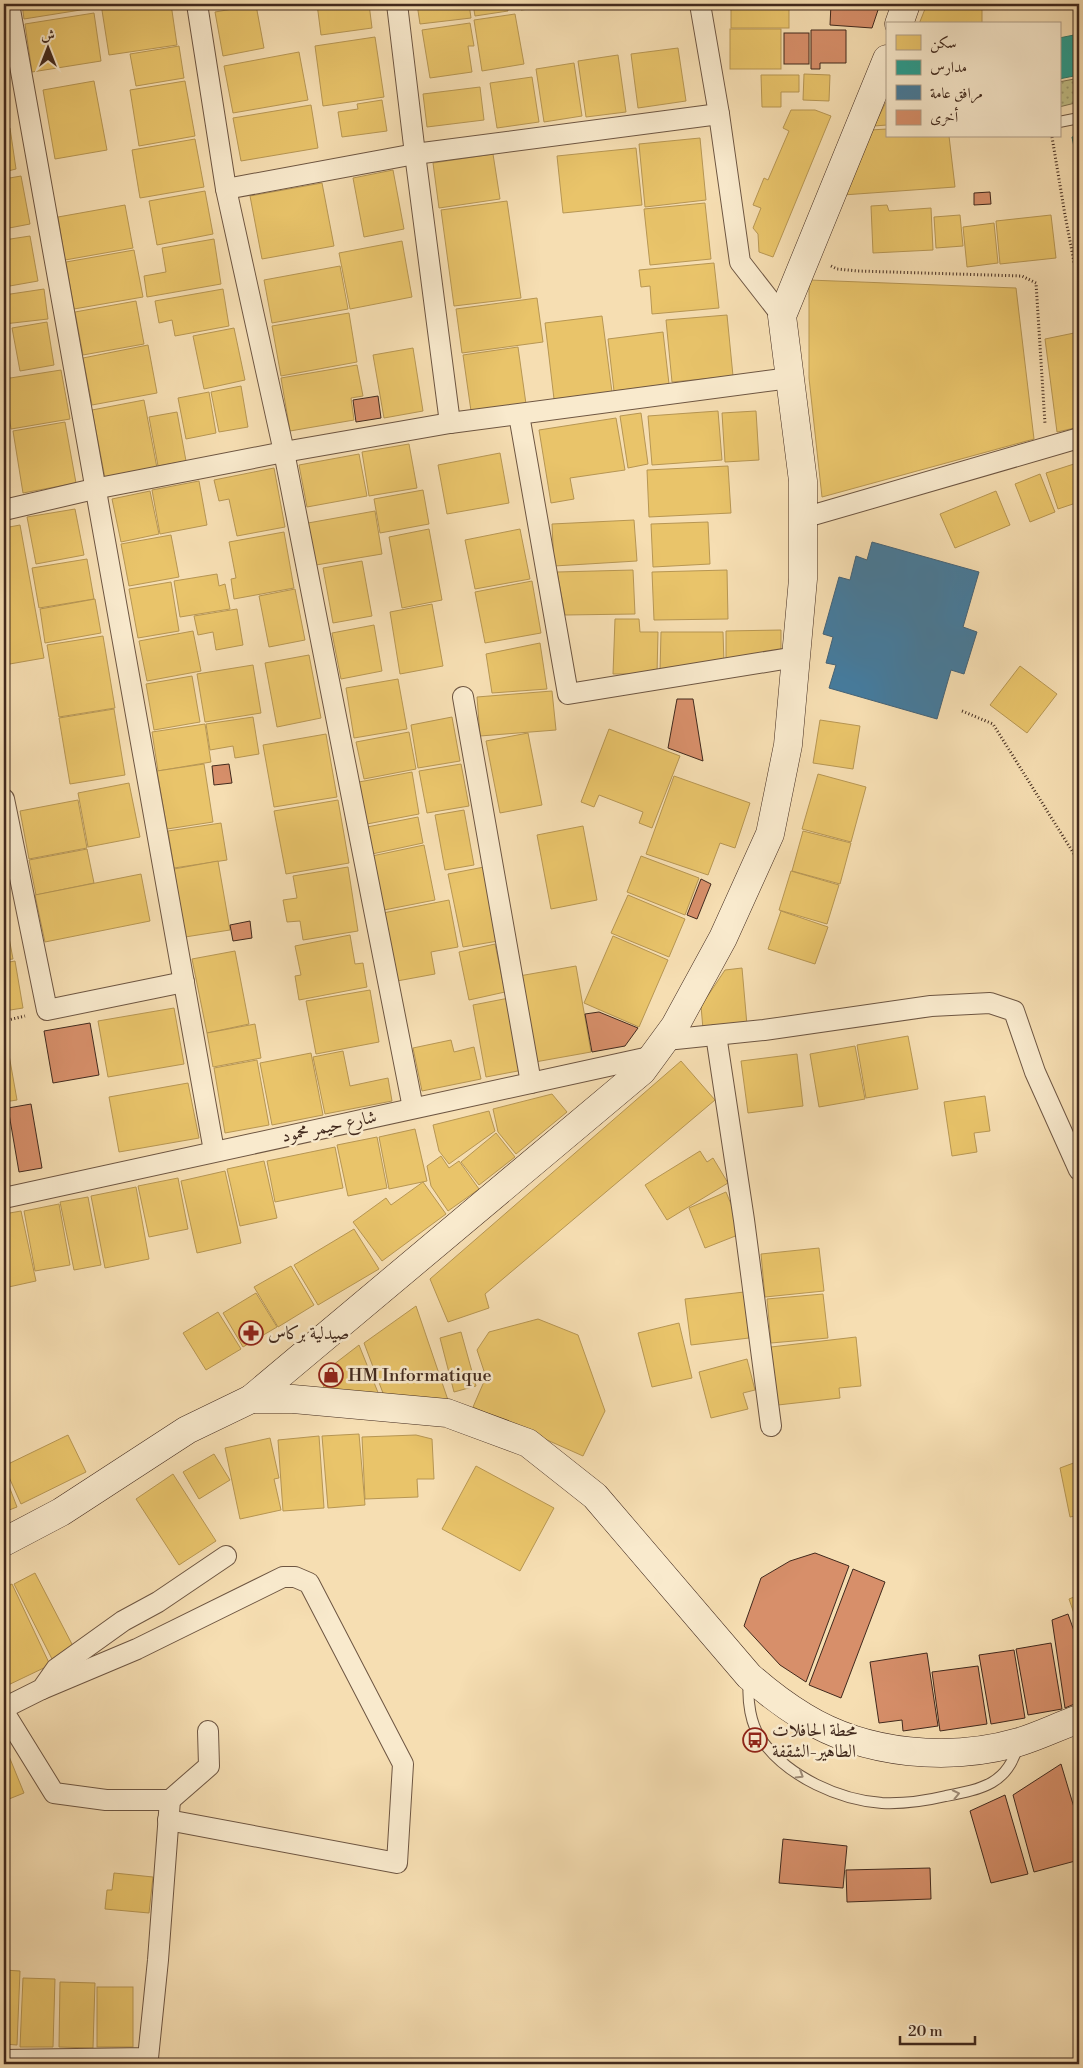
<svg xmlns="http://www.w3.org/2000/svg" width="1083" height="2068" font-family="'Libre Bodoni',Amiri,serif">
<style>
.grass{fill:url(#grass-dots);stroke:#827452}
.homes{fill:#e9c46a;stroke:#b79653}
.schools{fill:#2a9d8f;stroke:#317a6d}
.public{fill:#457b9d;stroke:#446277}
.building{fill:#d78f6a;stroke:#41291d}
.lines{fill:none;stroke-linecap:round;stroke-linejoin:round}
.lane-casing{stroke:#6e5642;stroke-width:12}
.street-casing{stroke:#6e5642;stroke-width:22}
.secondary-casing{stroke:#41291d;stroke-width:29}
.path{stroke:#41291d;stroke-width:3;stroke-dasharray:1 2.5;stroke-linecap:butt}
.lane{stroke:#f9eacd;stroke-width:10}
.street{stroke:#f9eacd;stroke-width:20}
.secondary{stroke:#f9eacd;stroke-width:28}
.oneway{stroke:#9d8a75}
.labels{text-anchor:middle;stroke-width:5;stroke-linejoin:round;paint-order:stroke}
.street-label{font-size:18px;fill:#41291d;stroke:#f9eacd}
.poi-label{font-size:18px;fill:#41291d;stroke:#f9eacd;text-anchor:start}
</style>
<defs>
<pattern id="grass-dots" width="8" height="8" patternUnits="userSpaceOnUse" patternTransform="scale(1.25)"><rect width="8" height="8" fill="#c2c088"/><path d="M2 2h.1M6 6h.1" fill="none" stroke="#9f9c6f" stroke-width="1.8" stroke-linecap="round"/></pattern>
</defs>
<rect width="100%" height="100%" fill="#f6deb2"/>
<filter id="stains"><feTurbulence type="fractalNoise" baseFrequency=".004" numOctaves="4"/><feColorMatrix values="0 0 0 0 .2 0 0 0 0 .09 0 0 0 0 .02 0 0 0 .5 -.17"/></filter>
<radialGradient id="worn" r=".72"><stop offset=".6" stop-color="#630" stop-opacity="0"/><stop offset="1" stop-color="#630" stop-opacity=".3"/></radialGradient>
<path class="grass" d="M1079 78V102L1059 107V82Z"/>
<g class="homes">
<path d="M22 4H92L93 8 24 19Z"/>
<path d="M101 4H171L177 45 109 55Z"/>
<path d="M317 4H369L372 28 321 35Z"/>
<path d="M417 4H469L471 18 420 24Z"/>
<path d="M473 4H507L508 11 475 16Z"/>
<path d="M521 4H567L521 10Z"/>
<path d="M620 4H646L620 7Z"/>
<rect x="731" y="4" width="58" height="24"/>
<path d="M927 4H982V24H919Z"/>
<path d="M256 5 264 48 223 56 215 12Z"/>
<path d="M94 13 101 61 32 72 25 24Z"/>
<path d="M515 14 524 64 482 71 474 20Z"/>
<path d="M470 23 474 46H468L472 72 430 78 422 30Z"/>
<rect x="730" y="29" width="51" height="40"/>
<path d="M375 37 384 97 323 106 315 46Z"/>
<path d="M179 46 184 78 136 86 130 54Z"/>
<path d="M678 48 686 101 638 108 631 54Z"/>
<path d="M299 52 308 100 233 113 224 66Z"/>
<path d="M618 55 626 112 586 117 578 61Z"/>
<path d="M574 63 582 116 544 122 536 69Z"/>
<path d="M804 74 830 75 829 101 803 100Z"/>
<path d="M761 75H799V92H781V107H762Z"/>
<path d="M532 77 539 122 497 128 490 83Z"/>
<path d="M94 81 107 150 55 159 43 90Z"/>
<path d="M185 81 195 136 139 146 130 90Z"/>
<path d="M480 87 484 120 427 127 423 94Z"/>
<path d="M382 100 387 131 342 137 338 112 358 109 357 104Z"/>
<path d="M887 100V125L874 126Z"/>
<path d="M311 105 318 148 241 161 233 118Z"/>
<path d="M791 110H815L831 116 773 257 759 252 758 234 753 228 761 208 753 205 764 178 768 180 789 131 783 128Z"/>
<path d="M10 128 16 169 4 172V129Z"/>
<path d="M887 129V136H949L955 187 843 195 870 130Z"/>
<path d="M700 138 706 200 645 207 639 144Z"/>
<path d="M195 139 204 187 140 198 132 150Z"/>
<path d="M636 148 642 205 563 213 557 156Z"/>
<path d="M493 154 500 199 439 208 433 163Z"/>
<path d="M393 170 404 229 364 237 353 178Z"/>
<path d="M21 176 30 224 4 229V179Z"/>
<path d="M322 183 334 246 262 259 250 196Z"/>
<path d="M205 191 213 234 157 245 149 201Z"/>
<path d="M507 201 521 298 454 306 441 210Z"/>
<path d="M705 203 711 259 650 265 644 209Z"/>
<path d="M125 205 133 248 65 260 58 217Z"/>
<path d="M887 205 889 211 931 208 933 250 873 253 871 206Z"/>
<path d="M960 215 963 246 936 248 934 217Z"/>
<path d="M1051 215 1056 258 1000 264 996 221Z"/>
<path d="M994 223 998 263 967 267 963 227Z"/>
<path d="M30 236 38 281 4 287V240Z"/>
<path d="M214 239 221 284 147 297 144 276 166 272 162 248Z"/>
<path d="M402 241 412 297 350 309 339 253Z"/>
<path d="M134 250 143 297 74 309 66 262Z"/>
<path d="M714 263 719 308 652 314 650 286 641 287 639 270Z"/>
<path d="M340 266 348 309 272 323 264 280Z"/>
<path d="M809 280 1016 288 1034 439 822 497 809 378Z"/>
<path d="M44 289 48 319 4 324V295Z"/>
<path d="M223 289 229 326 175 336 172 320 159 323 155 301Z"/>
<path d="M537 298 543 342 462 353 456 309Z"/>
<path d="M136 301 144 344 83 355 75 312Z"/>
<path d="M349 313 357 362 281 376 272 326Z"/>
<path d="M727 315 733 376 672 382 666 320Z"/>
<path d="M602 316 612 392 554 399 545 323Z"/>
<path d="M47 322 54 365 20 371 12 328Z"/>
<path d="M234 328 245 380 204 389 193 336Z"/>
<path d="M663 332 669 384 614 391 608 339Z"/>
<path d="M1079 332V427L1057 432 1045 339Z"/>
<path d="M148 345 157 393 92 405 83 358Z"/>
<path d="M518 347 526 404 471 411 463 355Z"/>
<path d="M413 348 423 411 384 418 373 355Z"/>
<path d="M357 365 363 396 351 398 354 420 290 431 281 378Z"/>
<path d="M61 370 70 419 11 429 4 379Z"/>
<path d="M241 386 248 427 219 432 211 392Z"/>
<path d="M209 392 216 433 186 439 178 398Z"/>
<path d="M144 400 157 468 105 478 92 410Z"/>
<path d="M718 411 722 460 652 465 648 416Z"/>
<path d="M756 411 759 460 725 462 722 413Z"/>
<path d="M177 412 186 461 158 466 149 417Z"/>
<path d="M641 413 648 464 628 468 620 416Z"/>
<path d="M616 418 625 470 570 478 574 499 551 503 539 430Z"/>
<path d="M65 422 76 483 23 493 13 431Z"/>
<path d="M409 444 417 488 369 496 362 452Z"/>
<path d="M500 453 509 503 447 514 438 465Z"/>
<path d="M359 454 367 496 307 507 299 465Z"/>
<path d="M1077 463 1079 471V502L1058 509 1046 473Z"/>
<path d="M728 466 731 513 649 517 647 470Z"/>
<path d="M274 468 285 527 237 536 229 499 219 501 214 480Z"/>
<path d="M1040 474 1055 512 1030 522 1015 484Z"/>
<path d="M199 481 207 525 160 534 152 490Z"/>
<path d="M423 490 429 524 380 533 374 499Z"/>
<path d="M150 491 159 534 121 542 112 499Z"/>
<path d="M996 491 1010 525 955 548 940 514Z"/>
<path d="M75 509 84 555 36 564 27 517Z"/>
<path d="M375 511 382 554 316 565 308 523Z"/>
<path d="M634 520 637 561 554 566 552 524Z"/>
<path d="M708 522 710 564 653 567 651 524Z"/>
<path d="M20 525 44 658 4 665V528Z"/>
<path d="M429 529 442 600 402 608 389 537Z"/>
<path d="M520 529 530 579 475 589 465 540Z"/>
<path d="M284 532 294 588 234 599 231 579 236 578 229 542Z"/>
<path d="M171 535 179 577 129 586 121 544Z"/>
<path d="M87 559 94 599 39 608 32 568Z"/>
<path d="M362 561 372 616 333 623 323 568Z"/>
<path d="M633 570 635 614 565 615 557 572Z"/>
<path d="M727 570 728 619 654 620 652 572Z"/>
<path d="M217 574 219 586 225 584 230 609 180 617 174 581Z"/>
<path d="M532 581 541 633 485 643 475 592Z"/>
<path d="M171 582 179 631 138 638 129 589Z"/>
<path d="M295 589 305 640 269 647 259 596Z"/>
<path d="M95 599 101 633 45 643 40 609Z"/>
<path d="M432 604 443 666 400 674 390 612Z"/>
<path d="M237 609 243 645 216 650 213 632 198 635 194 616Z"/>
<path d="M615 619H639L640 632H658L657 674H613Z"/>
<path d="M374 625 382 671 341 679 332 633Z"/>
<path d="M781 630V654L726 663V631Z"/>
<path d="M193 631 201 671 147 681 139 641Z"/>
<path d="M661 632H723L724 663 660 672Z"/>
<path d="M103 636 115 708 59 717 47 645Z"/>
<path d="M540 643 547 689 492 693 486 654Z"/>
<path d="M309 655 321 718 277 727 265 663Z"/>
<path d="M253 665 261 713 205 722 197 674Z"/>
<path d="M1020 666 1057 694 1027 733 990 705Z"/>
<path d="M192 676 200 722 154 730 146 684Z"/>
<path d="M398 679 407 729 354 738 346 688Z"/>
<path d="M552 691 556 730 480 736 477 697Z"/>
<path d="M114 709 125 775 70 784 59 718Z"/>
<path d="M253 717 259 754 235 758 233 746 210 750 206 724Z"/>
<path d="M452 717 460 761 418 768 411 725Z"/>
<path d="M820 720 860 726 853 769 813 763Z"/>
<path d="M205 724 211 762 158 771 152 732Z"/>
<path d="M609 729 680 756 652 828 639 823 643 812 599 795 594 807 581 802Z"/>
<path d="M409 732 416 769 364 779 356 742Z"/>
<path d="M528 733 542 805 500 813 486 741Z"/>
<path d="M326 734 337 797 274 807 263 745Z"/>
<path d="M204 764 213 822 167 829 157 771Z"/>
<path d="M461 764 469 806 427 813 419 771Z"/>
<path d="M412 772 419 814 367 824 359 782Z"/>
<path d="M818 774 866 787 851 842 802 829Z"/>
<path d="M674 776 750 803 735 848 720 843 708 875 646 854Z"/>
<path d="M129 783 140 837 88 847 78 793Z"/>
<path d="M78 800 87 848 29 859 20 811Z"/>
<path d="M338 800 349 863 286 874 274 811Z"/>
<path d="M464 810 474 865 445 870 435 815Z"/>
<path d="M418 817 423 843 372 854 367 827Z"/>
<path d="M221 823 227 860 174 868 168 831Z"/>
<path d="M583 826 597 900 551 909 537 835Z"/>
<path d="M803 831 851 843 840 884 792 871Z"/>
<path d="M424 845 435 900 384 910 372 856Z"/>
<path d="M87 849 94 883 36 895 29 860Z"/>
<path d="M641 856 699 878 685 915 627 892Z"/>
<path d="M218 861 230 930 185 937 174 869Z"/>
<path d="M348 867 358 931 303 940 300 921 287 922 283 900 297 898 293 876Z"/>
<path d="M484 867 498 941 463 947 448 874Z"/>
<path d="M791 871 839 885 827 924 779 910Z"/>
<path d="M141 874 150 921 45 942 35 895Z"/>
<path d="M628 895 685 919 669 957 611 933Z"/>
<path d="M449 900 458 947 431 952 435 974 397 981 383 913Z"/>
<path d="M781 911 828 927 815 964 768 949Z"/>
<path d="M5 916 13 959 4 960V917Z"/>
<path d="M350 935 355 964 363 963 367 987 299 1000 295 976 301 975 295 946Z"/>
<path d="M613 936 668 960 639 1027 584 1003Z"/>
<path d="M495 944 505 992 469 1000 459 952Z"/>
<path d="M235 951 249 1024 207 1033 192 959Z"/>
<path d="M15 961 23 1008 4 1011V963Z"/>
<path d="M576 966 591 1052 535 1062 519 976Z"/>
<path d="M742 968 747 1025 703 1029 701 1006 725 970Z"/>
<path d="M370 990 379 1042 316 1054 306 1001Z"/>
<path d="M509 998 523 1070 486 1077 473 1005Z"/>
<path d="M174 1008 184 1064 108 1077 98 1021Z"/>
<path d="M255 1024 261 1058 213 1067 207 1033Z"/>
<path d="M908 1036 918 1089 866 1098 857 1045Z"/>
<path d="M4 1038H6L17 1100 4 1102Z"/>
<path d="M451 1040 454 1052 474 1047 481 1079 422 1091 413 1048Z"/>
<path d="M855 1046 865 1099 819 1107 810 1054Z"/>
<path d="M343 1051 350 1086 388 1078 392 1101 325 1114 313 1057Z"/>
<path d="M311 1053 323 1115 272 1125 260 1063Z"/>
<path d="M797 1054 803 1106 748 1113 741 1061Z"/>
<path d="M257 1060 269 1125 225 1133 214 1068Z"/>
<path d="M681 1061 715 1100 485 1294 489 1308 448 1322 430 1279Z"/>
<path d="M188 1083 199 1138 119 1152 109 1097Z"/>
<path d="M552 1094 567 1112 516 1154 498 1132 493 1109Z"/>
<path d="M985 1096 990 1131 974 1133 977 1152 952 1156 944 1102Z"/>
<path d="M489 1111 495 1131 449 1164 439 1151 433 1125Z"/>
<path d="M415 1129 427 1181 389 1189 379 1137Z"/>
<path d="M496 1133 515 1157 479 1185 461 1162Z"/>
<path d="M377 1137 387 1188 348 1196 337 1145Z"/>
<path d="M335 1147 343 1188 275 1202 267 1161Z"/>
<path d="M700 1151 707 1162 713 1158 728 1183 667 1220 645 1185Z"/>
<path d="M441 1156 449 1168 459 1161 479 1189 448 1211 431 1186 427 1166Z"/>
<path d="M264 1161 277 1218 240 1226 227 1169Z"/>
<path d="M225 1171 241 1243 197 1253 181 1181Z"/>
<path d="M178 1178 188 1229 149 1237 138 1186Z"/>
<path d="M423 1182 446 1214 382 1261 353 1222 386 1198 391 1205Z"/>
<path d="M136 1187 149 1259 105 1268 91 1196Z"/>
<path d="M726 1192 743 1233 705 1248 689 1208Z"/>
<path d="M88 1197 101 1265 74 1270 60 1202Z"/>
<path d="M59 1204 70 1265 35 1271 24 1211Z"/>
<path d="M21 1211 36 1281 4 1288V1214Z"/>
<path d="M354 1229 379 1269 318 1305 294 1265Z"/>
<path d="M819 1248 824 1291 765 1297 761 1254Z"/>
<path d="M291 1266 314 1305 278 1327 254 1287Z"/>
<path d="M744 1292 749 1338 691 1345 685 1299Z"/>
<path d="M256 1293 277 1327 243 1347 223 1313Z"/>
<path d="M823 1294 828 1338 771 1343 767 1299Z"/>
<path d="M416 1306 450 1406 386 1401 364 1343Z"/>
<path d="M218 1312 241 1349 206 1370 183 1333Z"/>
<path d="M538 1319 578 1335 605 1411 583 1456 473 1407 486 1377 477 1350 489 1332Z"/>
<path d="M679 1323 692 1378 652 1387 638 1333Z"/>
<path d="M461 1332 476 1386 454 1392 440 1338Z"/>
<path d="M856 1337 861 1386 839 1388 840 1398 778 1405 771 1347Z"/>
<path d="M359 1345 379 1395 326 1394 320 1375Z"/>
<path d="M747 1359 755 1390 743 1393 748 1409 711 1418 699 1372Z"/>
<path d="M359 1434 365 1505 328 1508 322 1436Z"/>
<path d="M68 1435 86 1472 21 1504 4 1466Z"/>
<path d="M416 1435 432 1439 434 1479H417L418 1497 365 1499 362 1437Z"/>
<path d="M319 1436 324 1508 283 1511 278 1440Z"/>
<path d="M270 1438 279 1478 274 1479 281 1510 240 1519 225 1448Z"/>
<path d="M214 1454 230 1480 199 1499 183 1472Z"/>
<path d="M1079 1461V1515L1070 1517 1060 1468Z"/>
<path d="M476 1466 554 1508 520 1571 442 1529Z"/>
<path d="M4 1473 17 1507 4 1512Z"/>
<path d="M173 1474 216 1541 179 1565 136 1499Z"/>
<path d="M35 1573 74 1648 52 1659 14 1584Z"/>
<path d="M12 1584 50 1665 4 1687V1588Z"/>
<path d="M1079 1595V1628L1069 1599Z"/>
<path d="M4 1744 24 1793 4 1801Z"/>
<path d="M114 1873 153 1877 149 1913 105 1909 107 1890H112Z"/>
<path d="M4 1970 20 1971 17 2045 4 2044Z"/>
<path d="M23 1978 55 1979 53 2047H20Z"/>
<path d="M60 1982 95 1983 93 2048 59 2047Z"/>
<rect x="97" y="1987" width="36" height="60"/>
</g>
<g class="schools">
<path d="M1079 34V75L1059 79V38Z"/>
<path d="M1079 136V173L1072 137Z"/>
</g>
<path class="public" d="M872 542 979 572 963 627 977 632 964 674 951 670 937 719 829 688 836 665 826 663 833 637 823 634 839 577 850 580 856 556 867 560Z"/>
<g class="building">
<path d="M831 4H880L872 28 830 25Z"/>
<path d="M811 30H846V63H820V69H811Z"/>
<rect x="784" y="33" width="25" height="31"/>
<path d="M990 192 991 204 974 205V193Z"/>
<path d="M378 396 381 418 356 422 353 400Z"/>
<path d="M677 699H693L703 761 668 748Z"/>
<path d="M229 764 232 783 214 785 212 766Z"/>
<path d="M701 879 711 884 697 919 687 915Z"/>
<path d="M250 921 252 938 233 941 230 925Z"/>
<path d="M599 1012 638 1028 625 1046 592 1052 585 1014Z"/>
<path d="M90 1023 99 1075 53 1083 44 1031Z"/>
<path d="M31 1104 42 1168 19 1172 8 1108Z"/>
<path d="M815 1553 849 1566 806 1682 780 1665 744 1626 761 1578 790 1561Z"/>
<path d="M853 1569 885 1582 841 1698 809 1685Z"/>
<path d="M1068 1614 1079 1645V1702L1065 1708 1052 1620Z"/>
<path d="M1051 1643 1062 1709 1028 1715 1016 1649Z"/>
<path d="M1014 1650 1025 1718 991 1724 979 1655Z"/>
<path d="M927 1653 938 1726 903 1731 902 1720 879 1723 870 1662Z"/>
<path d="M978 1666 987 1724 940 1731 932 1672Z"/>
<path d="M1061 1764 1079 1824V1860L1034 1872 1013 1795Z"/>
<path d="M1005 1795 1028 1874 991 1883 970 1811Z"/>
<path d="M783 1839 847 1846 843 1888 779 1883Z"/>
<path d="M930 1868 931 1899 847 1902 846 1870Z"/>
</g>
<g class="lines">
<g class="lane-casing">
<g id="lane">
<path d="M1059 122 1079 118"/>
<path d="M749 1680C747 1700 750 1725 763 1742 789 1777 839 1800 882 1803 904 1804 925 1801 946 1796 982 1789 1008 1784 1018 1745"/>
</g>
</g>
<g class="street-casing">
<g id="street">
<path d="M9 4 214 1151"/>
<path d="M197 4 226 189 284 452 413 1108"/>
<path d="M397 4 415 154 450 423"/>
<path d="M700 4 719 114 740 262 782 316"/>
<path d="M226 189 415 154 719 114"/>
<path d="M519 415 568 694 796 657"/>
<path d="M4 510 94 489 284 452 450 423 790 378"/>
<path d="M803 518 1079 438"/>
<path d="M463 697 531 1083"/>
<path d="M4 799 47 1010 184 982"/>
<path d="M716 1035 744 1220 771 1426"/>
<path d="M666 1040 764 1030 931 1006 990 1003 1014 1011 1035 1072 1079 1170"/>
<path d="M4 1198 654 1056"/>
<path d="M42 1689 137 1649 283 1577H295L309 1583 403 1764 397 1863 168 1820"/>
<path d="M4 1708 42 1689 56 1669 123 1621 158 1602 226 1556"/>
<path d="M4 1712 54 1793 106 1800H170L158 1960 148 2058 4 2060"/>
<path d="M170 1800 209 1766 208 1731"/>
</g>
</g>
<g class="secondary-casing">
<g id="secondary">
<path d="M899 24 906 4"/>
<path d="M251 1399 642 1071 675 1026 723 938 770 834 788 745 803 579V481L782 316 887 59"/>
<path d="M4 1542 61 1512 187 1430 251 1399H293L447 1413 528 1443 595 1496 749 1676C766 1691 784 1705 804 1717 866 1755 950 1762 1019 1742 1039 1736 1059 1726 1079 1719"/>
</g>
</g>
<g class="path">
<path d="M1052 137 1065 215 1074 262 1079 270"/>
<path d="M831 266 837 269 858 271 1022 276 1036 283 1045 424"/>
<path d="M962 711 993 724 1079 862"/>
<path d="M4 1021 25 1016"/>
</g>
<use href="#lane" class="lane"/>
<use href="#street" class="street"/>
<use href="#secondary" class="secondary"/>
</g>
<defs><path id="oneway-chevron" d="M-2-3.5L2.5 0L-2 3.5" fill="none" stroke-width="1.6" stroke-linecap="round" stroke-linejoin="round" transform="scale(1.25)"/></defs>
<g class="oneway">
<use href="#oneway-chevron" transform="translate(800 1775) rotate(32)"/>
<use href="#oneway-chevron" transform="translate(956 1794) rotate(-12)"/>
</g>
<defs>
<g id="pharmacy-ring" transform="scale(1.25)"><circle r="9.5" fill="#f9eacd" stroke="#8f2418" stroke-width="1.5"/><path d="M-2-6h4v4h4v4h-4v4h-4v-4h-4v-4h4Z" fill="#8f2418"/></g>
<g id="shop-ring" transform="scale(1.25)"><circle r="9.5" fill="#f9eacd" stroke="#8f2418" stroke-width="1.5"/><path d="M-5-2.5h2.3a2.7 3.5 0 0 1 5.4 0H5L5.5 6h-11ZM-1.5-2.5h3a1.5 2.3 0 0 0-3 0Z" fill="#8f2418"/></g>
<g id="bus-ring" transform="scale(1.25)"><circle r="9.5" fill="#f9eacd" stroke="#8f2418" stroke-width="1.5"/><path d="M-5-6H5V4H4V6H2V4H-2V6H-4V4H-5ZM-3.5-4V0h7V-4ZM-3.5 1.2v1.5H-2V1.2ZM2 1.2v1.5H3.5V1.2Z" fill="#8f2418"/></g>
</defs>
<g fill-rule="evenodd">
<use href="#pharmacy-ring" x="251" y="1333"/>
<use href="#shop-ring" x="331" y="1375"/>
<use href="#bus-ring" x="755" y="1740"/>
</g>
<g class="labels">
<g class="street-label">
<text transform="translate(329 1126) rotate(-12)" y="6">شارع حيمر محمود</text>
</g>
<g class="poi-label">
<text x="268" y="1339">صيدلية بركاس</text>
<text x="348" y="1381">HM Informatique</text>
<text x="772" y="1736">محطة الحافلات<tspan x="772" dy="21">الطاهير-الشقفة</tspan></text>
</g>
</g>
<rect width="1083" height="2068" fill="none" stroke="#f6deb2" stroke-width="20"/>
<rect x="5" y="5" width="1073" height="2058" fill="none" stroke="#41291d" stroke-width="2.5"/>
<rect x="10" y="10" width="1063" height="2048" fill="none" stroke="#41291d"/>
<rect x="886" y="22" width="175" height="115" fill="#f9eacd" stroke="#af9d87"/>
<rect x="896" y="35" width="25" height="15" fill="#e9c46a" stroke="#af9d87"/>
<text x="930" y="48" font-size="15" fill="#41291d">سكن</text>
<rect x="896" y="60" width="25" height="15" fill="#2a9d8f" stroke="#af9d87"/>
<text x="930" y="72" font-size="15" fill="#41291d">مدارس</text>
<rect x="896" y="85" width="25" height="15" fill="#457b9d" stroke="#af9d87"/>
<text x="930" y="98" font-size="15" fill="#41291d">مرافق عامة</text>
<rect x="896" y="110" width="25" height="15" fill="#d78f6a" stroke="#af9d87"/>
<text x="930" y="122" font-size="15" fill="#41291d">أخرى</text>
<g transform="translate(48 48)" stroke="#f9eacd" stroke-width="4" paint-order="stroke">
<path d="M0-4L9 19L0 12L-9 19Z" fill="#41291d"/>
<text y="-8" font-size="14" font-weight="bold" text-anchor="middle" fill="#41291d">ش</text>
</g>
<path d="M900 2036v8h75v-8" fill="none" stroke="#41291d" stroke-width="2.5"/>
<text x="908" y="2036" font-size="15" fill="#41291d" stroke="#f9eacd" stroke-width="4" paint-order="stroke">20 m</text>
<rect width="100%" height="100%" filter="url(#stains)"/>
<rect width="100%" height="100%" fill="url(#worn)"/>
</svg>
